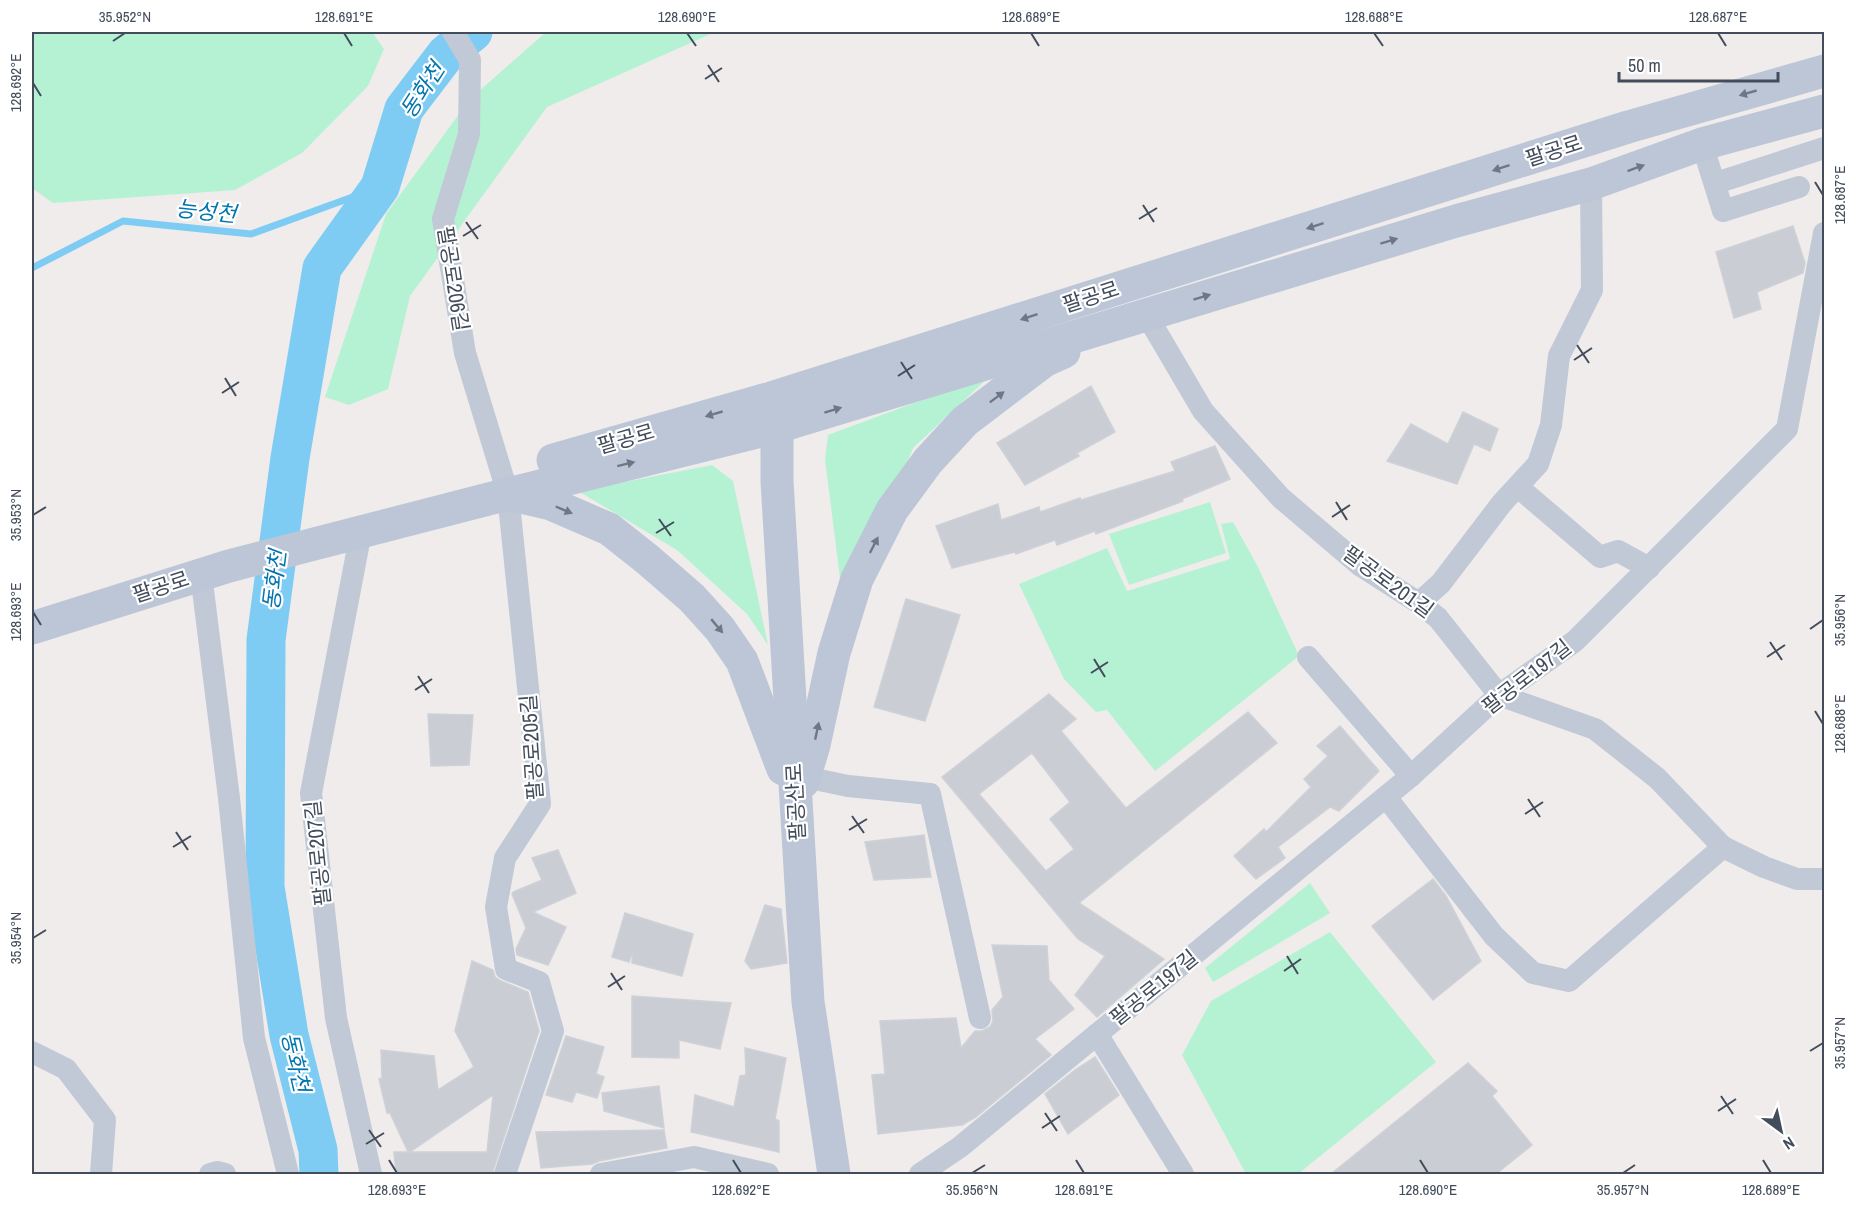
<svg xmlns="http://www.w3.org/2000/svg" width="1856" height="1206" font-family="'Archivo Narrow','Noto Sans KR',sans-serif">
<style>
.green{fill:#b5f2d4}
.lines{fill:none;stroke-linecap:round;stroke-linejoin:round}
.stream{stroke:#7eccf3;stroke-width:7}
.river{stroke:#7eccf3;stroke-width:39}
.building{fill:#cacdd4;stroke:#cfd1d8;stroke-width:1.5;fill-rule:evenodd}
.street{stroke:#c0c9d5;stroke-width:22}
.secondary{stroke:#bcc6d7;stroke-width:33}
.oneway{fill:#6d7786}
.ticks{fill:none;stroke:#434c5b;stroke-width:2}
.labels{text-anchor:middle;stroke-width:4.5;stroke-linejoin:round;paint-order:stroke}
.street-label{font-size:21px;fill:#434c5b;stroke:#fff}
.water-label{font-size:22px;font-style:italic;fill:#0075b0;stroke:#fff}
.neatline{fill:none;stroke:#434c5b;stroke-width:2}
.ticks-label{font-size:15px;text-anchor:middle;fill:#434c5b}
</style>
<rect width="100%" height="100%" fill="#efeceb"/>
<g class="green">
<path d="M32 32H372L384 49 368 86 302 153 235 190 53 203 32 188Z"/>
<path d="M550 32H715L547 107 410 296 388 389 349 405 325 397 386 214 470 99 545 33Z"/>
<path d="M992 374 913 448 874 545 840 578 825 459 828 435Z"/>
<path d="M712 465 733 481 768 645 747 614 677 550 578 491Z"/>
<path d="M1210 502 1226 553 1129 585 1109 534Z"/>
<path d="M1233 522 1257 565 1299 656 1155 771 1107 710 1096 712 1064 679 1019 584 1107 548 1127 591 1230 559 1221 524Z"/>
<path d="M1310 883 1330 913 1213 982 1205 968Z"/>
<path d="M1330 932 1436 1062 1298 1174H1246L1182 1055 1211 1001Z"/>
</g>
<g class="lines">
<path class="stream" d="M32 268 123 221 251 234 380 187"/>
<path class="river" d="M319 1174 318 1150 289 1035 265 887 266 640 290 458 322 268 380 187 404 109 446 54 473 32"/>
</g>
<g class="building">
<path d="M1793 226 1805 263 1803 273 1757 292 1761 309 1734 318 1716 252Z"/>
<path d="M1091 386 1115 432 1077 453 1079 456 1025 485 997 443Z"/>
<path d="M1463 412 1498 429 1490 451 1474 444 1457 484 1387 461 1411 424 1448 444Z"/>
<path d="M1215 446 1230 479 1182 499 1183 501 1096 534 1095 531 1057 545 1055 540 1016 554 1015 552 952 568 936 526 998 504 1001 520 1039 507 1040 512 1080 498 1081 500 1175 471 1171 462Z"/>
<path d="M906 599 960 615 925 721 874 707Z"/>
<path d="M1049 694 1076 719 1061 731 1126 808 1248 712 1277 743 1079 903 1164 959 1097 1017 1075 995 1105 956 1078 939 942 777ZM1032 753 1070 802 1050 819 1074 849 1046 871 979 794Z"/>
<path d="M428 714 473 715 469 765 431 766Z"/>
<path d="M1340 726 1379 771 1339 811 1330 807 1278 847 1285 858 1256 879 1234 856 1264 829 1266 832 1311 787 1304 779 1328 756 1317 746Z"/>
<path d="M924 835 931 877 874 880 865 842Z"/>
<path d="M558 850 576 893 533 912 566 927 548 965 517 955 516 949 526 928 512 894 513 892 542 880 532 858Z"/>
<path d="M1433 879 1446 896 1481 961 1433 1000 1372 926Z"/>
<path d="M765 905 781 909 787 963 751 969 745 961Z"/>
<path d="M625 913 693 934 682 976 632 963 633 951 629 962 612 957Z"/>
<path d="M992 945 1047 946 1049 980 1074 1009 1035 1039 1051 1055 976 1117 962 1125 878 1134 872 1075 885 1074 880 1021 956 1018 961 1048 975 1031H982L990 1027 993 1021 992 1010 1003 997Z"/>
<path d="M472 961 493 970 495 977 501 981 528 992 539 1031 492 1174H396L394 1152H408L390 1113H387L379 1079 382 1078 381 1050 434 1056 438 1090 474 1067 455 1031ZM493 1095 487 1152H410Z"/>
<path d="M632 996 731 1003 720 1049 679 1040V1058L632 1057Z"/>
<path d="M566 1036 604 1047 596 1074 604 1077 597 1098 576 1092 572 1102 546 1095Z"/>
<path d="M745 1048 786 1058 775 1119 779 1121V1152L691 1132 695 1095 734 1107 740 1076 746 1075Z"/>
<path d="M1095 1057 1119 1095 1068 1134 1045 1094 1075 1070Z"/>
<path d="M1468 1063 1497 1091 1492 1096 1532 1145 1496 1174H1331Z"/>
<path d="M659 1086 664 1128 604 1111 602 1093Z"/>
<path d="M664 1130 667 1148 599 1161 592 1164 541 1168 536 1132Z"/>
</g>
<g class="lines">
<g class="street">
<path d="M453 32 470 60 469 134 443 219 465 353 508 494 540 804 505 858 496 907 506 969 539 982 553 1031 505 1174"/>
<path d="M1702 144 1723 211 1799 187"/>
<path d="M1716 183 1824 148"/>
<path d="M1146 314 1203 411 1281 498 1361 566 1419 603 1438 618 1499 695 1595 729 1657 778 1723 847 1764 867 1797 879H1824"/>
<path d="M1518 487 1600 557 1618 551 1649 568"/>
<path d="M361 532 311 793 336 1018 371 1174"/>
<path d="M201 574 229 798 254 1038 288 1174"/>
<path d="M1419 603 1441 583 1502 503 1538 464 1551 425 1559 356 1592 290 1591 184"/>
<path d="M1308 657 1411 776"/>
<path d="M805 777 848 786 930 794 980 1018"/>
<path d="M1386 797 1494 936 1533 973 1569 981 1723 847"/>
<path d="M1097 1034 1183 1174"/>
<path d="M32 1052 66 1069 105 1120 101 1174"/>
<path d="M210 1174 217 1172 225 1174"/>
<path d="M601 1174 694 1157 768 1174"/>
<path d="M920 1174 960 1147 1411 776 1499 695 1575 641 1787 429 1824 233"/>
</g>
<g class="secondary">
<path d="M772 406 777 427V481L808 1002 834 1174"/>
<path d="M553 460 771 398 1628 127 1824 71"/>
<path d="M512 495 551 504 609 529 647 559 692 598 720 629 742 661 783 769"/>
<path d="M32 628 229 566 508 494 777 427 1456 221 1591 184 1702 144 1824 111"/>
<path d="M803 782 814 745 834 653 857 579 892 510 928 461 965 421 1044 361 1064 352"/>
</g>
</g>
<defs><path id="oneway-solid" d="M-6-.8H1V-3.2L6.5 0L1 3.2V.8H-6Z" transform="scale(1.5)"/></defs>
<g class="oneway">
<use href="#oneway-solid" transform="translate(1748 93) rotate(164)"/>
<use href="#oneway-solid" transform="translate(1501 168) rotate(162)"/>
<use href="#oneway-solid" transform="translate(1636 168) rotate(-20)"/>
<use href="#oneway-solid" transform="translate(1315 226) rotate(162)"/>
<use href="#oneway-solid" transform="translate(1389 241) rotate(-17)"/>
<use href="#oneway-solid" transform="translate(1202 297) rotate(-17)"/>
<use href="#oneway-solid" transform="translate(1029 317) rotate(162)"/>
<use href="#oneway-solid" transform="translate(997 397) rotate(-37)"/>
<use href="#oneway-solid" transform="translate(833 410) rotate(-17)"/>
<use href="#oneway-solid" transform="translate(714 414) rotate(164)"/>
<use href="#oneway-solid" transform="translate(626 464) rotate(-14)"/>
<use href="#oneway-solid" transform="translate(564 510) rotate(23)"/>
<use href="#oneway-solid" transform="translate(874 545) rotate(-63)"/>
<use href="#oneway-solid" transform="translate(717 626) rotate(50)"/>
<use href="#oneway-solid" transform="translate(817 731) rotate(-78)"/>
</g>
<path class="ticks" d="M344 33 352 46M687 33 696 46M1031 33 1039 46M1374 33 1383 46M1718 33 1726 46M113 41 125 33M708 65 719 82M705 79 722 68M33 83 41 96M1815 182 1823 195M1143 205 1154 222M1139 219 1157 208M466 222 478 239M463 236 481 225M1577 345 1589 363M1574 360 1592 348M901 362 912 379M898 376 915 365M225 378 236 396M222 393 239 382M1336 502 1347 520M33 515 46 507M1332 517 1350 505M659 519 671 536M656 533 674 522M33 612 41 625M1810 629 1823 620M1770 642 1782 660M1767 657 1785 645M1094 659 1105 677M1091 673 1108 662M418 676 429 693M415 690 432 679M1815 711 1823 724M1528 799 1540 817M1525 814 1543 802M852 816 864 833M849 830 867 819M176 832 188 850M173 847 191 836M33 938 46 930M1287 956 1298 974M1284 971 1301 959M611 973 622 990M608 987 625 976M1810 1051 1823 1043M1721 1096 1733 1114M1718 1111 1736 1099M1045 1113 1057 1131M1042 1128 1060 1116M369 1130 381 1147M366 1144 384 1133M389 1160 397 1173M733 1160 741 1173M1076 1160 1084 1173M1420 1160 1428 1173M1763 1160 1771 1173M972 1173 985 1165M1623 1173 1635 1165"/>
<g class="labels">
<g class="street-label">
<text transform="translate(1554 151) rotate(-18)" y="7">팔공로</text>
<text transform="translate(453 279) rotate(81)" y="7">팔공로206길</text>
<text transform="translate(1091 297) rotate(-18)" y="7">팔공로</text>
<text transform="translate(626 439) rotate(-16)" y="7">팔공로</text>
<text transform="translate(1388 582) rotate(36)" y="7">팔공로201길</text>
<text transform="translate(161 587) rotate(-18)" y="7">팔공로</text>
<text transform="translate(1527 677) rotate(-38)" y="7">팔공로197길</text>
<text transform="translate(532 747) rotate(-94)" y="7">팔공로205길</text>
<text transform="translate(796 802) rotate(-93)" y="7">팔공산로</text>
<text transform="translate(318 853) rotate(-96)" y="7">팔공로207길</text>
<text transform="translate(1154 988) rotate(-39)" y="7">팔공로197길</text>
</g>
<g class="water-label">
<text transform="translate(422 90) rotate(-57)" y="8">동화천</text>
<text transform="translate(206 211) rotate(6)" y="8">능성천</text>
<text transform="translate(274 580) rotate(-83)" y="8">동화천</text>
<text transform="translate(296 1062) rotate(77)" y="8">동화천</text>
</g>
</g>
<rect width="1856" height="1206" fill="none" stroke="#ffffff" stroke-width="66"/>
<g transform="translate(1781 1131) rotate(147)" stroke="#ffffff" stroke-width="4.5" paint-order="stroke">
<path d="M0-4.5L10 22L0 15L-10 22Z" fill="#434c5b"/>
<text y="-9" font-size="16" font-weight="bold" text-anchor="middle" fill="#434c5b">N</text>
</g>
<path d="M1619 72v9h159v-9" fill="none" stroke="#434c5b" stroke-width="3"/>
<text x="1628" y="72" font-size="18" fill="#434c5b" stroke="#ffffff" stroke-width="4.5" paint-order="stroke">50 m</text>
<rect x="33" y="33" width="1790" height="1140" class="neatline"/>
<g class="ticks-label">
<text x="125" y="22">35.952°N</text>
<text x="344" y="22">128.691°E</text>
<text x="687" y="22">128.690°E</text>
<text x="1031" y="22">128.689°E</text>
<text x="1374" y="22">128.688°E</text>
<text x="1718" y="22">128.687°E</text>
<text transform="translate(16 83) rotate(-90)" y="5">128.692°E</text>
<text transform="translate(1840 195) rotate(-90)" y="5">128.687°E</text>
<text transform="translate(16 515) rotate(-90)" y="5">35.953°N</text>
<text transform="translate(16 612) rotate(-90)" y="5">128.693°E</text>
<text transform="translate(1840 620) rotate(-90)" y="5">35.956°N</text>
<text transform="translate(1840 724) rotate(-90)" y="5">128.688°E</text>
<text transform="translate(16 938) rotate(-90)" y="5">35.954°N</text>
<text transform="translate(1840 1043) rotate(-90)" y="5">35.957°N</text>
<text x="397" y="1195">128.693°E</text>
<text x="741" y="1195">128.692°E</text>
<text x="972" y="1195">35.956°N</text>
<text x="1084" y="1195">128.691°E</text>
<text x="1428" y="1195">128.690°E</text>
<text x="1623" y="1195">35.957°N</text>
<text x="1771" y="1195">128.689°E</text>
</g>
</svg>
